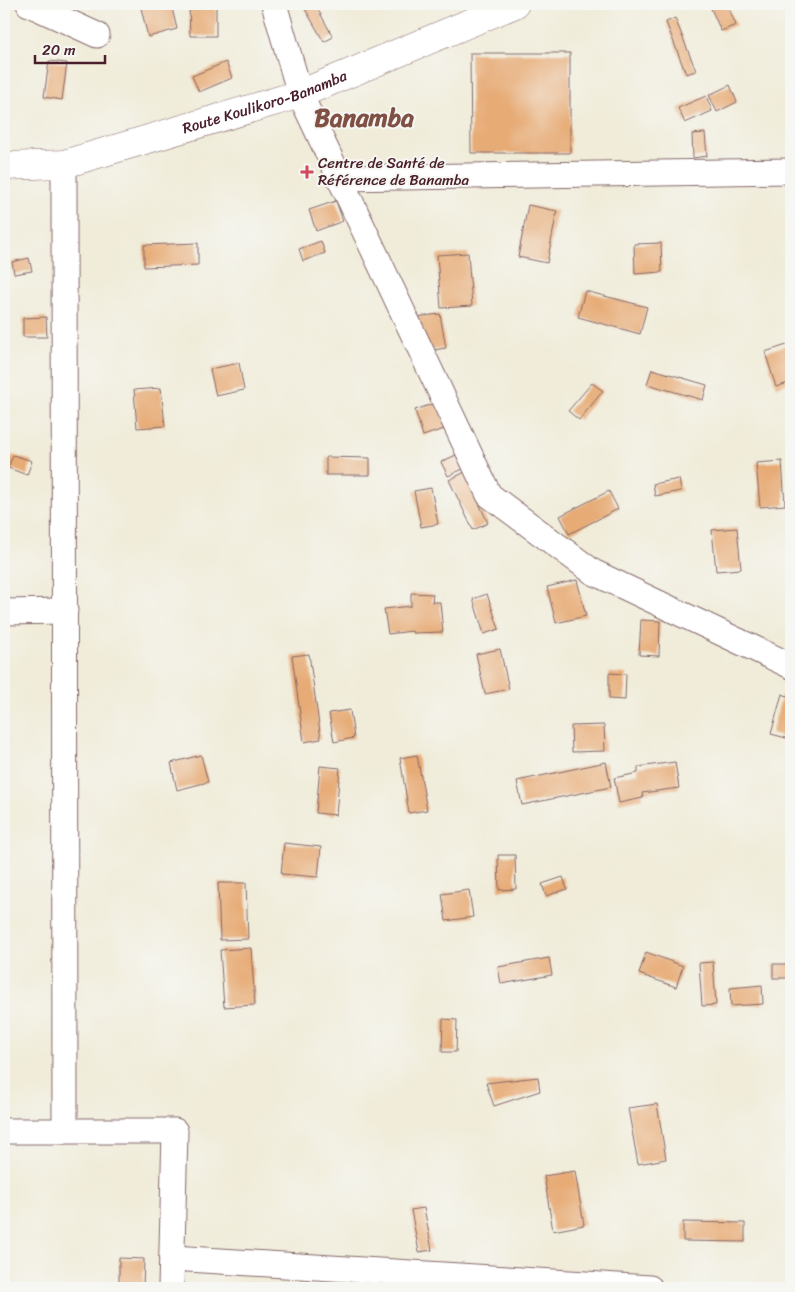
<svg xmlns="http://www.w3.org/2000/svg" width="795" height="1292" font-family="Sriracha,sans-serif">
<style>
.building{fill:#e7ab76}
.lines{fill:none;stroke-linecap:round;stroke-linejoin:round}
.minor-casing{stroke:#846768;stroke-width:27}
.tertiary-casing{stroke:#846768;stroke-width:29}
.minor{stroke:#fff;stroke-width:25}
.tertiary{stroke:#fff;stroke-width:28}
.poi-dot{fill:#d1495b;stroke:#f6f6f2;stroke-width:2}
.labels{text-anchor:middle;stroke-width:4;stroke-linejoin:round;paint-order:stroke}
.street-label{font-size:15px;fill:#4a1f2b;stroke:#f6f6f2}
.poi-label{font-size:15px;fill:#4a1f2b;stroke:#f6f6f2;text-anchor:start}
.town-label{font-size:25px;font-weight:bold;fill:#815045;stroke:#f6f6f2}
</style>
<rect width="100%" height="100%" fill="#f6f6f2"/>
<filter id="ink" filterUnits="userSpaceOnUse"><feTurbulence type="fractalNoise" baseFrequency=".02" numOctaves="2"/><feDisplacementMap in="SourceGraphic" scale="10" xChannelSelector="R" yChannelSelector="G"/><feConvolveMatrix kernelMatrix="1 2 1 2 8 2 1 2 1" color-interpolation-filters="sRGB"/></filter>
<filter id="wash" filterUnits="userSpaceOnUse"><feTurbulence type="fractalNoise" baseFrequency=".0096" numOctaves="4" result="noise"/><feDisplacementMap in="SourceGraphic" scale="20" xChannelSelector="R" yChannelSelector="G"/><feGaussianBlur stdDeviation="1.12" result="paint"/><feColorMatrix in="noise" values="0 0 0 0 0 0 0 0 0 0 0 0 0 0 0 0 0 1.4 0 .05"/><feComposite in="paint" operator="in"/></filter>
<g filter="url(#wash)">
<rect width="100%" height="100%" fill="#f0ecd9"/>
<g id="blocks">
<g class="building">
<path d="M158 4H171L177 29 148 37 141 8Z"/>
<path d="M189 4H216V36H190Z"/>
<path d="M310 4H315L333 37 324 42 304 7Z"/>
<path d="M709 4H727L736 25 721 31Z"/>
<path d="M675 18 696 71 686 74 666 22Z"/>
<path d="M470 53H570V153H471Z"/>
<path d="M49 61 67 63 62 100 44 97Z"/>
<path d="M226 62 232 78 199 92 192 76Z"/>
<path d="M730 85 737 102 717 112 709 95Z"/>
<path d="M706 96 712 111 685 123 678 108Z"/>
<path d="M705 133 707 156 693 158 692 134Z"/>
<path d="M336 201 343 221 316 231 309 210Z"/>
<path d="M528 205 557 211 547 263 518 257Z"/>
<path d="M321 241 325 253 303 261 299 249Z"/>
<path d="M198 243V265L144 267V245Z"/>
<path d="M661 243 662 272 635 274 634 244Z"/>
<path d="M468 253 472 306 441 308 437 255Z"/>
<path d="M29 258 32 271 14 274 12 262Z"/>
<path d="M585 291 647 307 640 334 578 317Z"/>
<path d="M440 314 446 348 421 352 416 317Z"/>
<path d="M46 317 47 337H23V318Z"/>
<path d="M790 344 791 382 776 387 765 352Z"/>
<path d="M239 363 244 390 216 396 210 369Z"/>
<path d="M652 369 707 385 703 400 647 384Z"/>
<path d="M592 383 603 391 579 420 568 411Z"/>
<path d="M161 388 165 426 137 428 134 390Z"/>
<path d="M438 402 447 428 423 436 415 410Z"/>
<path d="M13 455 32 461 27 475 8 468Z"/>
<path d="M456 455 463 469 448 476 441 462Z"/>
<path d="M326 457 370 458V475H326Z"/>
<path d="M782 461 785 505 760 507 756 463Z"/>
<path d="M465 472 488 523 473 530 449 480Z"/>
<path d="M679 479 681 491 655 496 653 484Z"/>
<path d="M431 488 438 524 421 527 414 491Z"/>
<path d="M609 491 618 509 569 534 560 516Z"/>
<path d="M737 528 741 569 716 571 712 530Z"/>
<path d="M577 580 586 616 556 623 547 587Z"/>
<path d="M411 593 433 594 432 602H440L443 632 413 633 412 631 388 634 384 609 411 606Z"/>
<path d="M487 594 499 629 484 634 473 599Z"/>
<path d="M641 620 660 621 659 656 639 655Z"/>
<path d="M500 649 509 689 485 694 476 654Z"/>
<path d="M309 654 321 739 304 742 292 656Z"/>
<path d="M609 673 626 674 625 700 609 699Z"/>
<path d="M782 694 791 697V733L790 739 771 734Z"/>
<path d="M350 710 354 738 334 742 329 713Z"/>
<path d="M604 725 605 751 572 752 571 726Z"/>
<path d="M201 755 208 782 177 790 171 763Z"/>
<path d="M417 755 427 810 409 813 400 758Z"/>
<path d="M606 762 611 787 522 805 517 781Z"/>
<path d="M675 762 679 788 642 793 643 798 619 803 614 778 638 773V767Z"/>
<path d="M320 766 340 768 336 815 316 813Z"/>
<path d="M284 843 321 847 318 877 281 874Z"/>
<path d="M498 855H515L516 889 499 890Z"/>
<path d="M563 877 567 889 546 896 542 884Z"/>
<path d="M218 883H246L248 939 220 940Z"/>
<path d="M469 890 473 917 446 921 442 894Z"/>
<path d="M251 948 255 1005 224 1007 220 950Z"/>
<path d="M646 952 683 966 676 987 639 974Z"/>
<path d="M549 958 552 975 501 984 498 967Z"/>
<path d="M713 962 716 1005 702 1006 699 963Z"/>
<rect x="773" y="964" width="18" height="14"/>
<path d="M762 985 763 1004 731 1006 730 988Z"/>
<path d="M443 1019 457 1020 456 1052H442Z"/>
<path d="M538 1077 540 1091 494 1106 486 1083Z"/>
<path d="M657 1104 666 1159 638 1164 628 1108Z"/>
<path d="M575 1171 584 1225 553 1231 544 1176Z"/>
<path d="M424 1208 432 1250 419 1252 411 1210Z"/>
<path d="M683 1222 745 1223V1242L683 1241Z"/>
<path d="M119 1258 144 1259 143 1288H119Z"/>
<path d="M197 1285 220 1287V1288H197Z"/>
</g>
</g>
</g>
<g filter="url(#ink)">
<use href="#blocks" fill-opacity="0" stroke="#846768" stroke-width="1"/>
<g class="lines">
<g class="minor-casing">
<g id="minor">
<path d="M29 4 97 35"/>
<path d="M274 4 300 94 489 495 593 572 791 666"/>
<path d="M64 164 65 1131"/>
<path d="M339 178 791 171"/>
<path d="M4 612 65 611"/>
<path d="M4 1131H175L171 1288"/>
<path d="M172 1258 650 1288"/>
</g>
</g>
<g class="tertiary-casing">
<g id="tertiary">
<path id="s1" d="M4 166 64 164 300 94 515 4"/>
</g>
</g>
<use href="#minor" class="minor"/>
<use href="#tertiary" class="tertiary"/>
</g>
</g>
<path class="poi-dot" d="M304.5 164.5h5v5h5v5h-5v5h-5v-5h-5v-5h5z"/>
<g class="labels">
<g class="street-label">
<text dy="5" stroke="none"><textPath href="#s1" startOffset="270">Route Koulikoro-Banamba</textPath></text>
</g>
<g class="poi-label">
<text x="318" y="168">Centre de Santé de<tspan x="318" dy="17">Référence de Banamba</tspan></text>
</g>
<g class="town-label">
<text x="364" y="126">Banamba</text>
</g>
</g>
<rect width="795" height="1292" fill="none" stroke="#f6f6f2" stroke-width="20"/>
<path d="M35 55v8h70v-8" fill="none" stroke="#4a1f2b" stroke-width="2.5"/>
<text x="42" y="55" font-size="15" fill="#4a1f2b" stroke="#f6f6f2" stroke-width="4" paint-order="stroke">20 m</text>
</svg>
